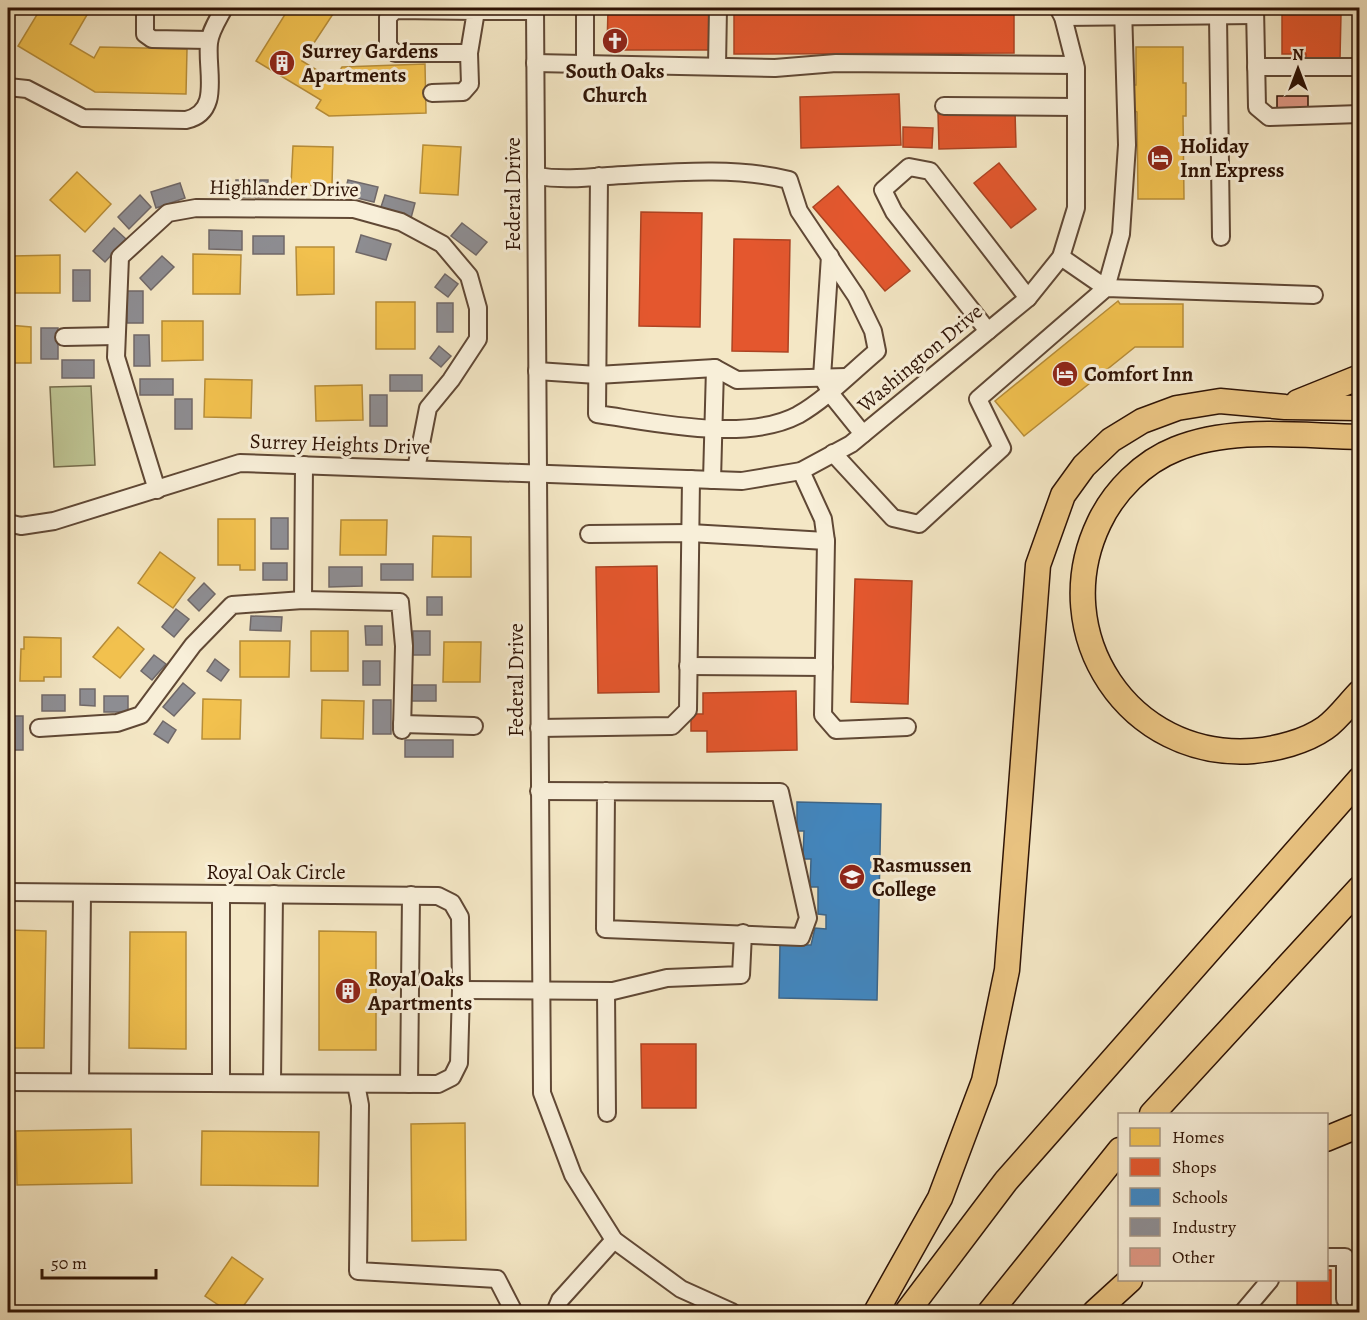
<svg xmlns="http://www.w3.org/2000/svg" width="1367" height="1320" font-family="Alegreya,serif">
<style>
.green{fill:#bec493;stroke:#766c4c;stroke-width:1.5}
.homes{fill:#f2c14e;stroke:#b78d38;stroke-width:1.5}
.shops{fill:#e4572e;stroke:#ad4322;stroke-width:1.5}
.schools{fill:#3f88c5;stroke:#3a658b;stroke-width:1.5}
.industry{fill:#8d8d92;stroke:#706868;stroke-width:1.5}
.building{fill:#de9783;stroke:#2e1305;stroke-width:1.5}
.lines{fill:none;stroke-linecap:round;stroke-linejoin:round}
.minor-casing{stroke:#604835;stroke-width:20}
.highway-casing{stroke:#2e1305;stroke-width:27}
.minor{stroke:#f8efd9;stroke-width:16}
.highway{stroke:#eac482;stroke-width:24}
.labels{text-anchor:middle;stroke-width:6;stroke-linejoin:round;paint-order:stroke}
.poi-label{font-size:21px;font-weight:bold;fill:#2e1305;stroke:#f8efd9;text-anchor:start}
.street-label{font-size:21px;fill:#2e1305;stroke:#f8efd9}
</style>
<rect width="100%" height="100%" fill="#f4e7c5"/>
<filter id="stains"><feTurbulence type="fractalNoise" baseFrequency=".00333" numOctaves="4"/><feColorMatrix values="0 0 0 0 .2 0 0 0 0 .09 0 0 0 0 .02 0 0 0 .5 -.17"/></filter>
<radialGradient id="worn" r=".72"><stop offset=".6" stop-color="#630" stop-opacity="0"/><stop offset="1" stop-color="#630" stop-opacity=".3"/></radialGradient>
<path class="green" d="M91 386 95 465 54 467 50 387Z"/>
<g class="homes">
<path d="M41 8H91L70 44 94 58 100 47 187 49 186 94 95 92 18 46Z"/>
<path d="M289 8H337L302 61 333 80 342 67 425 64 426 113 329 116 316 108 321 100 256 61Z"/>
<path d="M1136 47H1183V83H1186V116H1183L1184 199H1138L1137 112 1132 110V85H1136Z"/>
<path d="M423 145 461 147 458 195 420 193Z"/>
<path d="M293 146 333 147 332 186 291 185Z"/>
<path d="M77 172 111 204 85 232 50 200Z"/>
<path d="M296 247H334V294L297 295Z"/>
<path d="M193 254 241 255 240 294H193Z"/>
<path d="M60 255V293H12V256Z"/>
<path d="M1118 301 1120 304H1183V347H1135L1024 436 995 401Z"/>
<rect x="376" y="302" width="39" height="47"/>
<path d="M162 321H203V360L162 361Z"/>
<path d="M8 325 31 327V363H8Z"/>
<path d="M205 379 252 380 251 418 204 417Z"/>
<path d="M362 385 363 420 316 421 315 386Z"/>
<path d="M218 519H255V570H240V565H218Z"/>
<path d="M341 520H387L386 555H340Z"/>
<path d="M433 536 471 537V577H432Z"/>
<path d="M160 552 195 578 173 608 138 583Z"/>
<path d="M118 627 144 649 120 678 93 657Z"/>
<rect x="311" y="631" width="37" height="40"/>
<path d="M24 637 61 638V677H44V681H20L21 649H24Z"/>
<path d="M240 641H290L289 677H240Z"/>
<path d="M444 642H481L480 682H443Z"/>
<path d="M203 699 241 700 240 739H202Z"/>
<path d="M322 700 364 701 363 739 321 738Z"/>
<path d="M8 930 46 931 44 1048H8Z"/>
<path d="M319 931 376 932V1050H319Z"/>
<path d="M130 932H186V1049L129 1048Z"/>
<path d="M465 1123 466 1240 412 1241 411 1124Z"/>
<path d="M131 1129 132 1183 17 1185 16 1131Z"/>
<path d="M202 1131 319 1132 318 1186 201 1185Z"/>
<path d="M232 1257 263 1279 239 1312H229L205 1296Z"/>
</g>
<g class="shops">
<path d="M608 8H711L710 50H607Z"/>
<path d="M734 8H1014V53L734 54Z"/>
<path d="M1282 13 1341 14 1340 59H1306V54H1282Z"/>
<path d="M899 94 901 145 801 148 800 97Z"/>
<path d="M1015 111 1016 147 939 149 938 113Z"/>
<path d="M903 127 933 128 932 148 903 147Z"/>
<path d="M999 163 1036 209 1011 228 974 183Z"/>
<path d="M838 186 910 271 885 291 813 207Z"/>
<path d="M641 212 702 213 700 327 639 326Z"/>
<path d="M734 239 790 240 788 352 732 351Z"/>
<path d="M657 566 659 692 598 693 596 567Z"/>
<path d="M855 579 912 581 908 704 851 702Z"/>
<path d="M796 691 797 750 707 752V731H691V714H703V693Z"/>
<path d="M641 1044H696V1108H642Z"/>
<path d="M1326 1270H1331V1310H1297V1280H1326Z"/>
</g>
<path class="schools" d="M797 802 881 804 877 1000 779 998 780 945H811L815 928 826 929V915L818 914V887H810L811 859H803L804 831H797Z"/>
<g class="industry">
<rect x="236" y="180" width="32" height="17"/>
<path d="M348 180 378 187 374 202 344 195Z"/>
<path d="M180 183 185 198 156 208 151 192Z"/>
<path d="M140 195 151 207 129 229 118 217Z"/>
<path d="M385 195 415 203 411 218 380 210Z"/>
<path d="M462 223 487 242 476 255 451 236Z"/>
<path d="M114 228 126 239 105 262 93 251Z"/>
<path d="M209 230 242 231V250L209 249Z"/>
<path d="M361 235 391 244 386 260 356 252Z"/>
<rect x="253" y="236" width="31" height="18"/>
<path d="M162 256 174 267 151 290 140 278Z"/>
<rect x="73" y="270" width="17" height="31"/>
<path d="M445 274 458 284 448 297 435 287Z"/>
<rect x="127" y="291" width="16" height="32"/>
<rect x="437" y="303" width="16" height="29"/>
<rect x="41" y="328" width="17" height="31"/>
<path d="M134 335H149L150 366H134Z"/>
<path d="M439 346 451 356 441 367 430 358Z"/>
<rect x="62" y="360" width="32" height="18"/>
<rect x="390" y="375" width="32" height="16"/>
<rect x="140" y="379" width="33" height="16"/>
<rect x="370" y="395" width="17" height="31"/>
<rect x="175" y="399" width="17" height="30"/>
<rect x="271" y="518" width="17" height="31"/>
<rect x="263" y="563" width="24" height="17"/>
<rect x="381" y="564" width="32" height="16"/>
<path d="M329 567H362V586L329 587Z"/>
<path d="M204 583 215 594 199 611 188 600Z"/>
<rect x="427" y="597" width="15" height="18"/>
<path d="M176 609 189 619 174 637 162 627Z"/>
<path d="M251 616 282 617 281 631 250 630Z"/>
<path d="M365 626H382V645H366Z"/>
<rect x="413" y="631" width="17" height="24"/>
<path d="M154 655 166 664 152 680 141 671Z"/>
<path d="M215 659 229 670 221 681 207 671Z"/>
<rect x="363" y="661" width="17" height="24"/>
<path d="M183 683 195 693 174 716 163 707Z"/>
<rect x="411" y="685" width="25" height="16"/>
<path d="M80 689H95V706L80 705Z"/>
<rect x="42" y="695" width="23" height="16"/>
<rect x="104" y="696" width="24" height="16"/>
<rect x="373" y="700" width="18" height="34"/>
<rect x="8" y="716" width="15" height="34"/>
<path d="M163 721 176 730 168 743 154 734Z"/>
<rect x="405" y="740" width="48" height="17"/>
</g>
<rect class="building" x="1277" y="96" width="31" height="15"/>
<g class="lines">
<g class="minor-casing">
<g id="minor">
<path d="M145 8V34L152 39 209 40"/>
<path d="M477 8 476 11H535"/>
<path d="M535 8 542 1093 573 1175 614 1240 681 1289 732 1312"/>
<path d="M1255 8 1257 107 1269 117 1360 114"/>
<path d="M395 10 476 11 469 53H395L388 46V17Z"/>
<path d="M1218 16 1221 237"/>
<path d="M1063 17 1255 15"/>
<path d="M535 63 775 68 836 63 1075 65"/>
<path d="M585 64V8"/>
<path d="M717 66 718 8"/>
<path d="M1256 67H1360"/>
<path d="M8 87 27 89 83 118 186 120C222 112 206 71 209 43 210 31 219 18 224 8"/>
<path d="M432 93 463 92 470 84 469 53"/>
<path d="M944 106 1076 107"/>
<path d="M536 176C561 180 583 178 608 176 665 173 734 166 789 180L799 211 856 296 873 331 877 351C852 372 826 399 798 415 745 443 654 422 597 414L599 176"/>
<path d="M830 256 822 377 834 398 863 434"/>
<path d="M1061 257 1106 288 1121 234 1127 145 1123 8"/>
<path d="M988 331 894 212 883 190 909 167 930 171 1028 298"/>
<path d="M64 337 116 336"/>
<path d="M537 371 597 375 715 368 737 380 846 377"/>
<path d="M833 453 893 518 919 524 1002 448 978 399 1106 288 1314 295"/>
<path d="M801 471 823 519 826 541 823 715 836 730 907 727"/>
<path d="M712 480 715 368"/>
<path d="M157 490 116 357 120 257 168 213 196 208 354 209 401 222 442 244 469 276 478 308V339L451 380 428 408 416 469"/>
<path d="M8 523 21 526 54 521 240 463 742 481 801 471 851 444 1028 298 1061 257 1076 208V68L1063 17 1058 8"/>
<path d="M589 534 690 533 826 541"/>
<path d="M303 600 304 465"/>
<path d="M688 666 824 667"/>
<path d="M402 724 474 726"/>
<path d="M39 728 117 723 141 715 193 645 232 605 303 600 400 602 404 646 402 730"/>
<path d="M539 728 672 726 688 710 691 479"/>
<path d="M539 791 780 792 808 918 801 937 605 929 606 791"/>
<path d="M8 892 438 896 452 903 460 917 461 990 459 1063 452 1077 438 1084 8 1082"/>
<path d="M461 990 613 991 667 978 741 975 743 933"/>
<path d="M606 991 607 1113"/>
<path d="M80 1082 82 893"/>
<path d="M221 1083V894"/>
<path d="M272 1083 274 894"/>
<path d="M356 1084 360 1105 358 1271 497 1279 514 1312"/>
<path d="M409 1084 411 895"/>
<path d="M1326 1257H1345V1299"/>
<path d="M555 1312 560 1300 614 1240"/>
<path d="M1243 1312 1270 1280"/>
</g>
</g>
<g class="highway-casing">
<g id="highway">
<path d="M1298 402 1360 377"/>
<path d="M1360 437C1299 436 1232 426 1176 449 1143 462 1114 491 1099 523 1046 634 1129 760 1253 751 1276 749 1305 742 1325 728 1338 719 1349 703 1360 692"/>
<path d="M1152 1114 1360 888"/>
<path d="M1326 1139 1360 1125"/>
<path d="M876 1312 940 1198 984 1081 1007 970 1038 565 1063 495 1084 466 1111 440 1142 421 1177 408 1220 401 1285 407 1360 408"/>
<path d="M907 1312 1006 1181 1360 779"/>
<path d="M990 1312 1120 1150"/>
<path d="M1095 1312 1130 1280"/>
</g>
</g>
<use href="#minor" class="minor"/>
<use href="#highway" class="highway"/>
</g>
<defs>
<g id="church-disc" transform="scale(1.35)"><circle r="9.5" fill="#8f2418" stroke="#f8efd9"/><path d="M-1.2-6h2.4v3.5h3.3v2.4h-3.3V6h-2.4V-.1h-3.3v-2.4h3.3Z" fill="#fff"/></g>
<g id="building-disc" transform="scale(1.35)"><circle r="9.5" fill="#8f2418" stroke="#f8efd9"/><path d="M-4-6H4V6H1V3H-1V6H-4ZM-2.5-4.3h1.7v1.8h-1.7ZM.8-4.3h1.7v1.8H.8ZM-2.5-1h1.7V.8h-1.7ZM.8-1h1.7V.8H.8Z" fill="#fff"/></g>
<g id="hotel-disc" transform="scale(1.35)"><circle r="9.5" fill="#8f2418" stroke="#f8efd9"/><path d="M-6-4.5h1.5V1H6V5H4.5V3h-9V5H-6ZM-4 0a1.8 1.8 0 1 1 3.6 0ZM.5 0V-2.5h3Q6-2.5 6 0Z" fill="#fff"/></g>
<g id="university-disc" transform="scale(1.35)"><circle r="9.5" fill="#8f2418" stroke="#f8efd9"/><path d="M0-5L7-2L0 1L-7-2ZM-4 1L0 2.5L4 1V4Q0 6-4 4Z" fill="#fff"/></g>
</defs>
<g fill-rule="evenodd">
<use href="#church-disc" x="615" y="41"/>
<use href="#building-disc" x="282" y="63"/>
<use href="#hotel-disc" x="1160" y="158"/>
<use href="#hotel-disc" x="1065" y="374"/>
<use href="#university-disc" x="852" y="877"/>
<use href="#building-disc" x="348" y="991"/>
</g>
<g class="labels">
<g class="poi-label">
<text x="302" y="58">Surrey Gardens<tspan x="302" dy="24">Apartments</tspan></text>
<text x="615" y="78" text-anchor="middle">South Oaks<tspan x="615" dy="24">Church</tspan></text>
<text x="1180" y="153">Holiday<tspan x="1180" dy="24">Inn Express</tspan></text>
<text x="1084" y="381">Comfort Inn</text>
<text x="872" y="872">Rasmussen<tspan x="872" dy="24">College</tspan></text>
<text x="368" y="986">Royal Oaks<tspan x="368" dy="24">Apartments</tspan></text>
</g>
<g class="street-label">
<text transform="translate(284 188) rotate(1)" y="7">Highlander Drive</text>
<text transform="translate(513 194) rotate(-90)" y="7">Federal Drive</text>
<text transform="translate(920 358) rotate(-40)" y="7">Washington Drive</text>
<text transform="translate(340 444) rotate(2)" y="7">Surrey Heights Drive</text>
<text transform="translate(516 680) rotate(-90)" y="7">Federal Drive</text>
<text x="276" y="879">Royal Oak Circle</text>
</g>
</g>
<rect width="1367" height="1320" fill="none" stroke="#f4e7c5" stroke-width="30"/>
<rect x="9" y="9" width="1349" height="1302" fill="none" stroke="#2e1305" stroke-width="3"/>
<rect x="15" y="15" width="1337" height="1290" fill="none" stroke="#2e1305" stroke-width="1.5"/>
<rect x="1118" y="1113" width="210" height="168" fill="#f8efd9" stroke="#a79784" stroke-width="1.5"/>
<rect x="1130" y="1128" width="30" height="18" fill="#f2c14e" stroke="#a79784" stroke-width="1.5"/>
<text x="1172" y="1143" font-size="18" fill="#2e1305">Homes</text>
<rect x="1130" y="1158" width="30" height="18" fill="#e4572e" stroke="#a79784" stroke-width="1.5"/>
<text x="1172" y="1173" font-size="18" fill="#2e1305">Shops</text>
<rect x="1130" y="1188" width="30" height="18" fill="#3f88c5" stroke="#a79784" stroke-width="1.5"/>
<text x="1172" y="1203" font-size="18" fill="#2e1305">Schools</text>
<rect x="1130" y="1218" width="30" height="18" fill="#8d8d92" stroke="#a79784" stroke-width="1.5"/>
<text x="1172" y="1233" font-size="18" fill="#2e1305">Industry</text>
<rect x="1130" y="1248" width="30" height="18" fill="#de9783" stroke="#a79784" stroke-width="1.5"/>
<text x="1172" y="1263" font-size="18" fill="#2e1305">Other</text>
<g transform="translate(1298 69)" stroke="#f8efd9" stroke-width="4.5" paint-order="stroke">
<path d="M0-4.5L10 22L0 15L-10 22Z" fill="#2e1305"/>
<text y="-9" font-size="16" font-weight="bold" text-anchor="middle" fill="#2e1305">N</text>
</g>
<path d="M42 1269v9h114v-9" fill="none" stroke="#2e1305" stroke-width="3"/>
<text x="51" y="1269" font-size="18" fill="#2e1305" stroke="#f8efd9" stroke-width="4.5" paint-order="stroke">50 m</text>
<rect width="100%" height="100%" filter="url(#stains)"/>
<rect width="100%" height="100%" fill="url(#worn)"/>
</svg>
